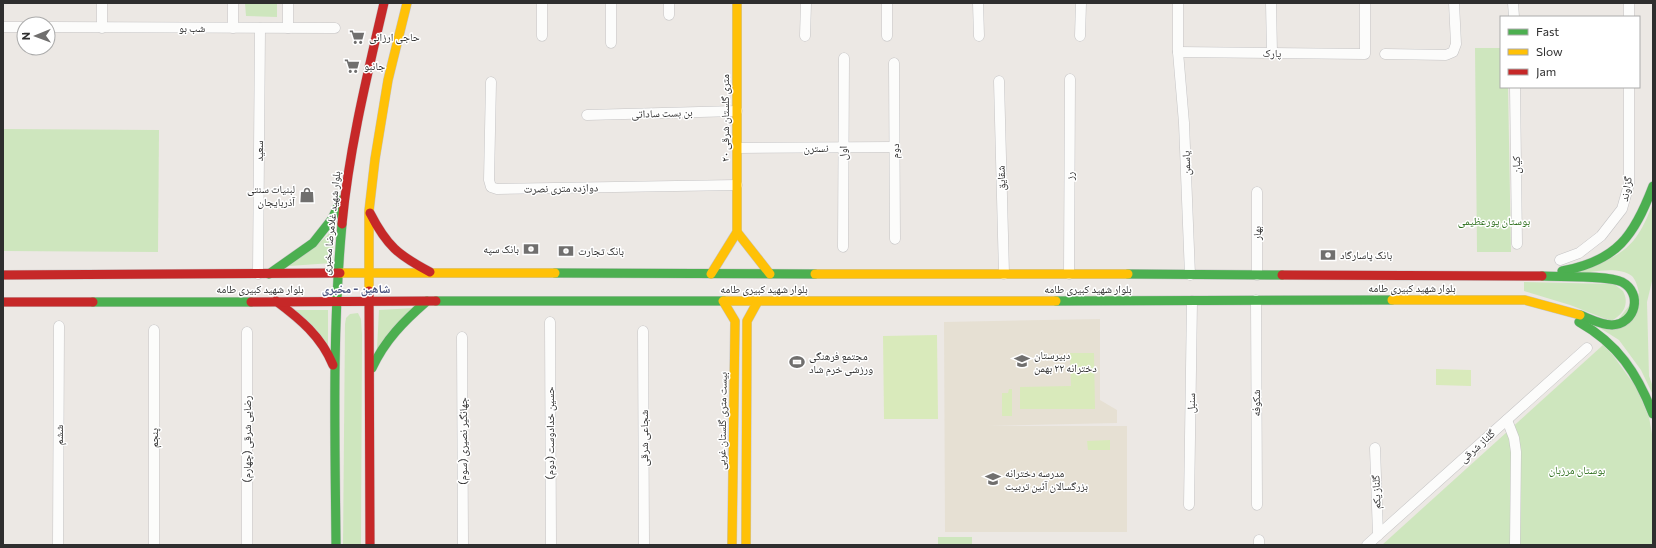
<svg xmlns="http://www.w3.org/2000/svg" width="1656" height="548" font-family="Commissioner,'Noto Naskh Arabic',sans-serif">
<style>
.education{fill:#e6e0d3}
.green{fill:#cee6be}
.pitch{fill:#d9eabb}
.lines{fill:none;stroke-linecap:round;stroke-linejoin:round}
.street-casing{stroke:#c5c4c5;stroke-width:11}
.fast-casing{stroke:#c5c4c5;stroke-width:10}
.slow-casing{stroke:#c5c4c5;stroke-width:10}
.jam-casing{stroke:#c5c4c5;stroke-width:10}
.street{stroke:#fcfcfb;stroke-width:10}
.fast{stroke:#4caf50;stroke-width:9}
.slow{stroke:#ffc107;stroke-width:9}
.jam{stroke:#c62828;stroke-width:9}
.labels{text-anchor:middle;stroke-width:3;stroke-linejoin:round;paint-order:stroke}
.street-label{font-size:11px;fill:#2e2e2e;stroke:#fff}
.poi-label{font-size:11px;fill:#2e2e2e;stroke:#fff;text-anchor:start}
.park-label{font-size:11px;fill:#2c6e1b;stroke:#fff}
.neighbourhood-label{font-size:12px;font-weight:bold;fill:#4d5680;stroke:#fff}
</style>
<rect width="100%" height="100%" fill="#ece8e4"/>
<path class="education" d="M1100 319V400L1117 410V423L988 426H1127V532H945L944 322Z"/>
<g class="green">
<path d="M245 3H277V17L246 16Z"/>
<path d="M1475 48H1501V87H1508L1511 252H1477Z"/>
<path d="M3 129 159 130 158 252 3 251Z"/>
<path d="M1653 203V277L1647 302 1649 376 1653 387V395L1641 370 1619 340 1592 323 1610 330 1639 293C1638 288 1636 280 1632 276 1617 265 1590 273 1573 274 1619 255 1634 254 1653 203Z"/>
<path d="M334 227 332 263 289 266C304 254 323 243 334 227Z"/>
<path d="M1524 282 1614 284 1623 291C1630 304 1623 315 1611 321L1570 305 1524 291Z"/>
<path d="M415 308 377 349 379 310Z"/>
<path d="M292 310H328V345Z"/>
<path d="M358 313 361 319 362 335 361 545H343L345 324 346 318 350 314Z"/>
<path d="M1603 345 1612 354 1636 387 1649 417 1653 440V545H1382Z"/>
<rect x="938" y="537" width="34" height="8"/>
</g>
<g class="pitch">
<path d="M937 335 938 419H884L883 336Z"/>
<path d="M1070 353H1094L1095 409H1020V387L1071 386Z"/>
<path d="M1436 369 1471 370V386L1436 385Z"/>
<path d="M1009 389H1012V416H1002V393H1008Z"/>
<path d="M1110 440V450H1088L1087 441Z"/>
</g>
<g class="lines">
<g class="street-casing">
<g id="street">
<path d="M102 3V28"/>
<path d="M233 3V28"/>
<path d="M288 3V28"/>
<path d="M611 3V43"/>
<path d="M978 3 979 36"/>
<path d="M1178 3V52L1184 123 1190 275"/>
<path d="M1271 3 1272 53"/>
<path d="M1513 3 1514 17"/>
<path d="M1629 3V17"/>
<path d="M669 15V3"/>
<path d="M3 27H24"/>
<path d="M48 27 335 28"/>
<path d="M542 36V3"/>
<path d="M805 36 806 3"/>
<path d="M887 36V3"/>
<path d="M1080 36 1081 3"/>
<path d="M1178 52 1365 54V3"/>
<path d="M1385 54 1446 55 1453 52 1456 44 1454 3"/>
<path d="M894 63 895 239"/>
<path d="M999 81 1004 274"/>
<path d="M491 82 489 180 491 187 497 189 737 185"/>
<path d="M1515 87 1517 244"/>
<path d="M587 115 737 111"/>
<path d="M737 148 895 147"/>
<path d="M843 247 844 58"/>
<path d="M1560 260 1579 253 1601 236 1622 209 1629 184V87"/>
<path d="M258 274 260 28"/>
<path d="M1069 274 1070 79"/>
<path d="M1257 275V192"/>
<path d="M1256 300 1257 505"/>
<path d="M550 322 551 545"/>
<path d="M154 330V545"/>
<path d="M643 331 644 545"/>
<path d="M462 337 463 545"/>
<path d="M1507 420 1514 438 1516 452 1515 545"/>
<path d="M1375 448 1378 535"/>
<path d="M1189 505 1192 301"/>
<path d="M1259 540V545"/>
<path d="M58 545 59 326"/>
<path d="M247 545V332"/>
<path d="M1367 545 1587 348"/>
</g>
</g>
<g class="fast-casing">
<g id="fast">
<path d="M1562 271C1617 261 1634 236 1653 186"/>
<path d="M555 273 815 274"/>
<path d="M269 274 313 243 332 219 341 200"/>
<path d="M1128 274 1282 275"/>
<path d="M1542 276C1560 277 1608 275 1622 282 1643 293 1636 324 1612 325 1601 325 1590 319 1580 315"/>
<path d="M436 301H724"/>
<path d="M1056 301 1392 300"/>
<path d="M93 302H251"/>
<path d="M1579 322C1618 344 1637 373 1653 414"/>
<path d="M372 368C385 340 404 321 427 301"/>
<path d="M336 545C335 438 332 330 342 224"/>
</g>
</g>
<g class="slow-casing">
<g id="slow">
<path d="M737 232 770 274"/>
<path d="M340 273H555"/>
<path d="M711 274 737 232V3"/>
<path d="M815 274H1128"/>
<path d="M369 291V211L375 159 388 80 407 3"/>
<path d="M1392 300H1525L1580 315"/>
<path d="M723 301 735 321 732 545"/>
<path d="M724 301H1056"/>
<path d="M746 545 747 321 758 301"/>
</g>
</g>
<g class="jam-casing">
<g id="jam">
<path d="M370 213C387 246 398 255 430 272"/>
<path d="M342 224C349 149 367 76 384 3"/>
<path d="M3 275 340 273"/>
<path d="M1282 275 1542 276"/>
<path d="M369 291 370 545"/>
<path d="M276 301C300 319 321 336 333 365"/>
<path d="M3 302H93"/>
<path d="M251 302 436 301"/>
</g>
</g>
<use href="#street" class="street"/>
<use href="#fast" class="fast"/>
<use href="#slow" class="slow"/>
<use href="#jam" class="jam"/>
</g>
<defs>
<g id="supermarket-bare" transform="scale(1.2)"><path d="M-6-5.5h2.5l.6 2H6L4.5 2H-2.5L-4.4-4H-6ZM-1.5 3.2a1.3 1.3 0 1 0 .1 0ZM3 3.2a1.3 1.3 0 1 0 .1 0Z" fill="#706f6e" stroke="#fff" stroke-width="2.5" paint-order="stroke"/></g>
<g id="shop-bare" transform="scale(1.2)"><path d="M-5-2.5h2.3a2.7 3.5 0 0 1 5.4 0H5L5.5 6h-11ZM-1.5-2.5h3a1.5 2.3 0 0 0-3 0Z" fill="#706f6e" stroke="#fff" stroke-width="2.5" paint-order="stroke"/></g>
<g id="bank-bare" transform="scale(1.2)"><path d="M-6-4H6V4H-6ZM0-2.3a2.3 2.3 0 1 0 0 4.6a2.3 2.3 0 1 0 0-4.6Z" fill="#706f6e" stroke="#fff" stroke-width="2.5" paint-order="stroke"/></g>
<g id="school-bare" transform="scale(1.2)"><path d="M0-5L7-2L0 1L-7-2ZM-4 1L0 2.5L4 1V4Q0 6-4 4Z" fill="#706f6e" stroke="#fff" stroke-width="2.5" paint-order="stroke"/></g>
<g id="stadium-bare" transform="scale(1.2)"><path d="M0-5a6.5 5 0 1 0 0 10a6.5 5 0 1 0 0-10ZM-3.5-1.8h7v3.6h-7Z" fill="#706f6e" stroke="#fff" stroke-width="2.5" paint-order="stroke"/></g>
</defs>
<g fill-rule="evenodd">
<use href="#supermarket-bare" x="357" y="37"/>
<use href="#supermarket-bare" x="352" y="66"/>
<use href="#shop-bare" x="307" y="195"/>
<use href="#bank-bare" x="531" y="249"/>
<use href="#bank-bare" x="566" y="251"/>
<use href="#bank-bare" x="1328" y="255"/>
<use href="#school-bare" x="1022" y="361"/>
<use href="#stadium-bare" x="797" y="362"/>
<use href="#school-bare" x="993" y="479"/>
</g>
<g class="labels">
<g class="street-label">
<text x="192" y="32">شب بو</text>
<text transform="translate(1272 53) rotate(1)" y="4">پارک</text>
<text transform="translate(662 113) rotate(-2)" y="4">بن بست ساداتی</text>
<text transform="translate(725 118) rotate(-90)" y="4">۲۰ متری گلستان شرقی</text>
<text transform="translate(816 148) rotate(-1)" y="4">نسترن</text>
<text transform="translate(259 151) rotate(-89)" y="4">سعید</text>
<text transform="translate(895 151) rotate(-90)" y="4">دوم</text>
<text transform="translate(843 153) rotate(-90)" y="4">اول</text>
<text transform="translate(1186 163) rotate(-92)" y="4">یاسمن</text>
<text transform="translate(1516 165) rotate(-91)" y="4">کیان</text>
<text transform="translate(1070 176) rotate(-90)" y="4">رز</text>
<text transform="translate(1001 178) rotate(-92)" y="4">شقایق</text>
<text transform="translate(561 188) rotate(-1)" y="4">دوازده متری نصرت</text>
<text transform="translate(1626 189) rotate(-80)" y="4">گزاوند</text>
<text transform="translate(331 223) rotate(-84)" y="4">بلوار شهید غلامرضا مخبری</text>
<text transform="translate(1257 233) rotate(-90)" y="4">بهار</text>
<text x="1412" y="292">بلوار شهید کبیری طامه</text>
<text x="260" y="293">بلوار شهید کبیری طامه</text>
<text x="764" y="293">بلوار شهید کبیری طامه</text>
<text x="1088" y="293">بلوار شهید کبیری طامه</text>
<text transform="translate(1191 403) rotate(-89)" y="4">سنبل</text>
<text transform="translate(1256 403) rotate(-90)" y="4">شکوفه</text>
<text transform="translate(722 421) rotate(-89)" y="4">بیست متری گلستان غربی</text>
<text transform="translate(550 433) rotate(-90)" y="4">حسین خدادوست (دوم)</text>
<text transform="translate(59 435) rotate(-90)" y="4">ششم</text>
<text transform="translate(154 438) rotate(-90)" y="4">پنجم</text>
<text transform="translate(644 438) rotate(-90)" y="4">شجاعی شرقی</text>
<text transform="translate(247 439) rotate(-90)" y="4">رضایی شرقی (چهارم)</text>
<text transform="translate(463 441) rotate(-90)" y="4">جهانگیر نصیری (سوم)</text>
<text transform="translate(1477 446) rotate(-42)" y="4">گلناز شرقی</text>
<text transform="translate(1376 492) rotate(-92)" y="4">گلناز یکم</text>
</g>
<g class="poi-label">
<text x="369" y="41">حاجی ارزانی</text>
<text x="364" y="70">جانبو</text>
<text x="295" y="193" text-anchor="end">لبنیات سنتی<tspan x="295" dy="13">آذربایجان</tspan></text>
<text x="519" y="253" text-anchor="end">بانک سپه</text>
<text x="578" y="255">بانک تجارت</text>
<text x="1340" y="259">بانک پاسارگاد</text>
<text x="1034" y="359">دبیرستان<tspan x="1034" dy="13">دخترانه ۲۲ بهمن</tspan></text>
<text x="809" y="360">مجتمع فرهنگی<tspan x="809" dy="13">ورزشی خرم شاد</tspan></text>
<text x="1005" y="477">مدرسه دخترانه<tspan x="1005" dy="13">بزرگسالان آئین تربیت</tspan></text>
</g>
<g class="park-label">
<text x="1494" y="225">بوستان پورعظیمی</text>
<text x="1577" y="474">بوستان مرزبان</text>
</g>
<g class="neighbourhood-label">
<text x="356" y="293">شاهین - مخبری</text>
</g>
</g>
<rect width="1656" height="548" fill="none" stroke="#2e2e2e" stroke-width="8"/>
<rect x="1500" y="16" width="140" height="72" fill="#ffffff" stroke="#ababab"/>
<rect x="1508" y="29" width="20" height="6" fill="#4caf50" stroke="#ababab"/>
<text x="1536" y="36" font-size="12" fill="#2e2e2e">Fast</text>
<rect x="1508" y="49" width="20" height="6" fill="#ffc107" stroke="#ababab"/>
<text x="1536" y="56" font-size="12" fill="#2e2e2e">Slow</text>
<rect x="1508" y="69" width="20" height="6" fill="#c62828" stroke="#ababab"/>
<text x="1536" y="76" font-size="12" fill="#2e2e2e">Jam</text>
<g transform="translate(36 36) rotate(269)"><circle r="19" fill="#ffffff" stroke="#ababab"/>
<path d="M0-3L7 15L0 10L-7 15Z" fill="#706f6e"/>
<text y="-6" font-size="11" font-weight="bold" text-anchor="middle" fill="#2e2e2e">N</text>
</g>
</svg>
